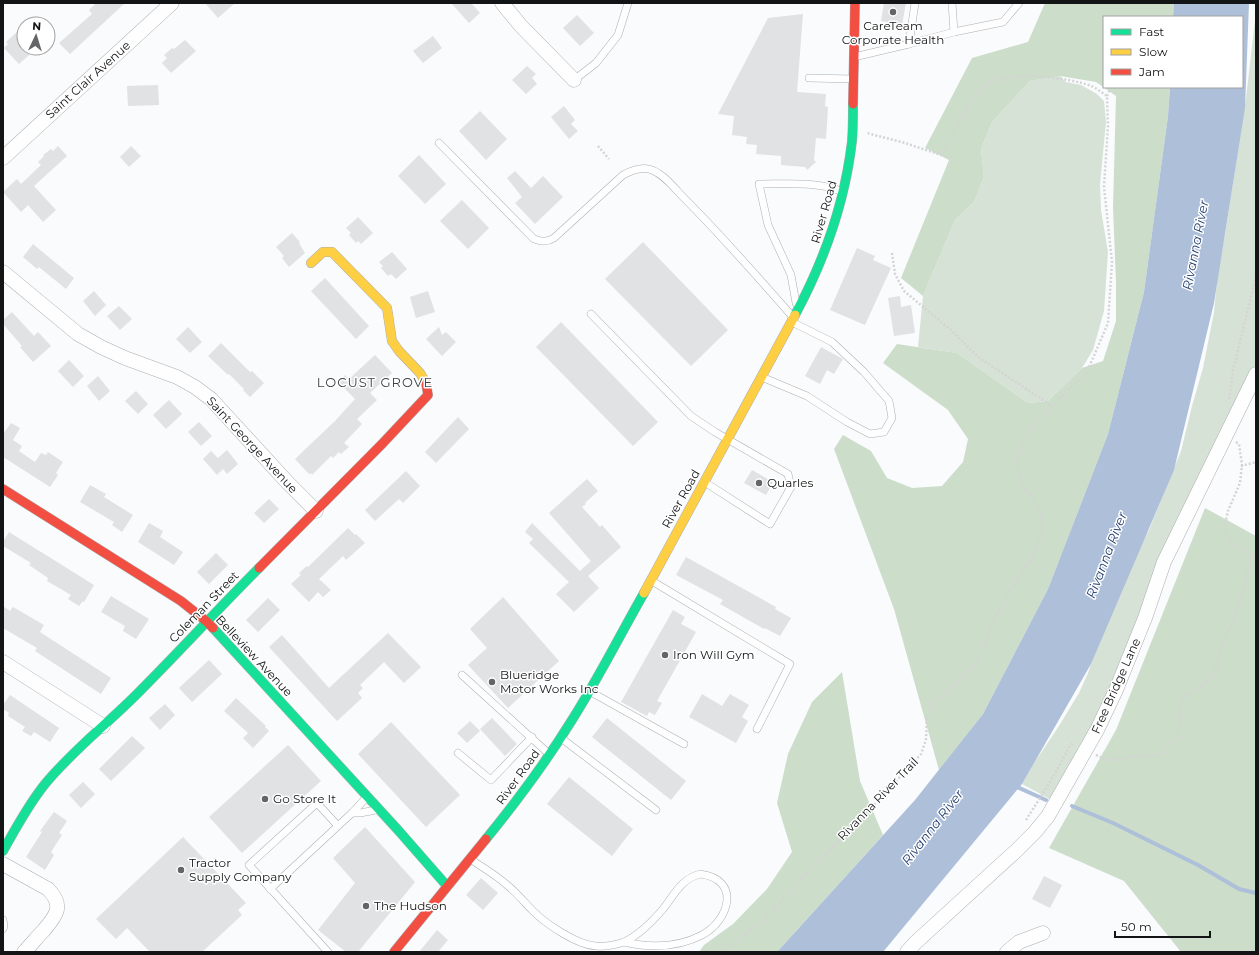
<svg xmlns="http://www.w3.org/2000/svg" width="1259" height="955" font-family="Montserrat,sans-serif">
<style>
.green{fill:#d6e2d6}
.forest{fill:#ccddca}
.water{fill:#aebfd9}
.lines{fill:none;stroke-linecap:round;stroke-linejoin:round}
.stream{stroke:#aebfd9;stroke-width:4}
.building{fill:#e0e2e3}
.lane-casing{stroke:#adafb0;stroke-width:8}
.street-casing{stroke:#adafb0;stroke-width:15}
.fast-casing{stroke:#adafb0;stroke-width:10}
.slow-casing{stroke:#adafb0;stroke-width:10}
.jam-casing{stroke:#adafb0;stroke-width:10}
.path{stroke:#d4d4d4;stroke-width:2.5;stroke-dasharray:2 2;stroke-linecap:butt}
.lane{stroke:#fefeff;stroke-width:7}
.street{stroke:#fefeff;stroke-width:14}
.fast{stroke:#16e098;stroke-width:9}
.slow{stroke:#ffcf43;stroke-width:9}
.jam{stroke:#f24e42;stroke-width:9}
.poi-dot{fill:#646566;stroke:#fff;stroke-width:1.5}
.labels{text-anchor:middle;stroke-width:3;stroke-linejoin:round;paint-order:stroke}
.poi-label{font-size:12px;fill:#131415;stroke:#fff;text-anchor:start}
.street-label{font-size:12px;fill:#131415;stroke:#fff}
.water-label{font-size:13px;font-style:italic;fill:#264373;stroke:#fff}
.neighbourhood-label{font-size:13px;letter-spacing:1px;fill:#404346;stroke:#fff}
</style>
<rect width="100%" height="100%" fill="#f9fbfd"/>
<g class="green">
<path d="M1256 12V375L1142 623 1057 803 1022 784 1034 763 1059 726 1079 693 1088 673 1096 649 1130 565 1149 530 1181 451 1192 406 1203 368 1214 312 1218 271 1225 235 1246 98Z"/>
<path d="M1060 76 1066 82 1081 85 1097 94 1104 101 1106 122 1100 184 1101 210 1108 252 1104 311 1093 350 1082 368 1048 401 1028 403 957 353 918 347 923 296 955 220 974 202 984 177 981 149 992 122 1030 81Z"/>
</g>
<g class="forest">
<path d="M1045 3H1174L1173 17H1104V87H1170L1168 116 1144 292 1108 434 1048 589 983 714 939 770 894 609 834 449 843 435 871 451 887 478 912 488 942 486 963 462 968 439 948 410 883 363 897 344 957 353 1028 403 1048 401 1082 368 1103 361 1116 321V282L1113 208 1116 96 1096 82 1060 76 1030 81 992 122 981 149 984 177 974 202 955 220 923 296 901 278 949 160 925 148 972 58 1028 42Z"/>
<path d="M1205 508 1256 536V952H1181L1124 881 1049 848 1116 730Z"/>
<path d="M842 672 860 781 883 835 777 952H699L704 945 733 924 767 889 792 852 777 803 788 754 812 702Z"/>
</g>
<path class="water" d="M1174 3H1249L1245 108 1214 303 1174 470 1091 664 1022 784 883 952H777L915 800 983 714 1048 589 1108 434 1144 292 1168 116 1170 87H1242V17H1173Z"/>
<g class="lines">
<g class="stream">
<path d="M1015 786 1046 800"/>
<path d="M1072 806 1113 823 1198 865 1239 889 1256 893"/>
</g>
</g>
<g class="building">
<path d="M96 3H125L70 54 59 43 92 14 89 10Z"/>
<path d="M205 3H235L218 18Z"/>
<path d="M451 3H471L480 13 469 23Z"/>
<path d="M884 3H906L902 25 881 21Z"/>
<path d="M803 14 797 92 826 94 825 106 828 107 826 139 816 138 814 160 816 162 807 170 805 167 781 165V156L756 154 757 145 746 144 747 137 732 135 734 116 718 114 768 18Z"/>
<path d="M577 15 594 33 580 46 563 28Z"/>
<path d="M18 31 24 37V48H37L19 64 4 48 8 44 6 42Z"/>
<path d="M433 36 442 48 423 63 413 51Z"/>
<path d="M185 40 196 51 171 73 162 63 167 58 164 55 172 48 174 49Z"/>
<path d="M527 66 536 74 532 78 537 84 526 94 512 80Z"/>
<path d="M158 85 159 105 128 106 127 86Z"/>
<path d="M564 106 575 120 571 124 578 131 569 139 551 117Z"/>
<path d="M480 111 507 139 486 160 459 131Z"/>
<path d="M58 146 67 156 34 186 56 210 43 222 28 205 21 212 3 192 17 179 21 184 41 165 38 162 44 156 43 155 51 149 53 151Z"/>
<path d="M131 146 141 156 129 167 120 157Z"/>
<path d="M419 155 446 184 425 204 398 176Z"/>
<path d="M515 171 531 188 543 176 563 197 535 224 515 203 522 197 507 178Z"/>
<path d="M462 200 489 228 468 249 440 221Z"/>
<path d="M358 217 373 233 361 244 358 241 356 243 349 235 351 233 346 228Z"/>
<path d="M292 233 300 242 299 243 305 253 289 267 282 258 284 256 276 247Z"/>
<path d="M643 242 728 330 691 366 605 279Z"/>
<path d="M33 244 74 278 66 289 39 267 37 269 23 257Z"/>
<path d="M857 248 875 256 873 260 891 268 865 325 830 310Z"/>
<path d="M392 252 407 269 396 279 391 274 388 276 381 268 383 266 379 262Z"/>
<path d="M325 278 369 326 356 339 311 291Z"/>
<path d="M94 291 106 305 95 316 83 301Z"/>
<path d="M428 291 435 312 416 318 410 297Z"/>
<path d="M900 296 901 307 911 305 915 333 894 336 888 298Z"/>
<path d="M119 306 132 319 120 330 107 316Z"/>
<path d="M12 312 34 336 38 332 51 346 33 362 20 347 22 346 3 324V320Z"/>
<path d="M561 322 658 422 633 446 536 347Z"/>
<path d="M188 327 202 342 190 353 176 339Z"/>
<path d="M439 327 442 335 446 332 456 342 442 356 426 339Z"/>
<path d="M221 343 250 372 252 371 264 383 250 397 243 390 244 389 229 374 228 375 208 356Z"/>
<path d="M821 347 843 359 834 374 827 370 820 384 805 376Z"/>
<path d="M375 355 392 373 370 393 377 400 357 419 362 424 344 443 349 447 341 454 339 452 333 458 331 456 312 475 311 473 309 474 295 459 335 421 355 399 338 382 345 375 349 379Z"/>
<path d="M69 360 84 376 73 387 58 371Z"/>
<path d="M98 376 110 391 99 401 87 386Z"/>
<path d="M136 391 148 404 138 414 125 401Z"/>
<path d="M169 400 182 414 166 429 153 415Z"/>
<path d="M458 417 469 429 436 463 425 452Z"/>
<path d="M199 422 212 436 201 446 188 432Z"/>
<path d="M11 423 20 428 13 440 22 446 19 451 35 462 41 453 46 455 48 452 63 462 56 473 58 475 50 487 3 457V434Z"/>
<path d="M227 450 238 464 227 474 223 469 217 475 203 459 211 451 218 458Z"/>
<path d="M752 470 773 482 766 495 744 483Z"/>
<path d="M406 471 420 486 403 503 399 499 375 521 365 510Z"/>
<path d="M587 479 598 491 585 503 586 504 582 507 600 527 602 525 621 547 588 576 599 588 574 612 556 594 569 582 529 543 533 539 525 532 532 523 580 571 591 561 549 513Z"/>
<path d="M90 485 106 494 104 497 133 515 122 532 112 525 114 522 80 502Z"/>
<path d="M269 499 279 509 264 523 254 513Z"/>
<path d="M149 523 163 531 160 537 183 552 174 565 138 542Z"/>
<path d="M348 528 355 535 356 534 365 543 346 560 343 556 319 579 331 590 323 597 318 592 309 602 291 584 301 575 299 573 307 566 308 567Z"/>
<path d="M9 532 94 585 84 602 83 601 79 606 68 599 71 595 47 581 48 578 29 565 31 563 3 546V542Z"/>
<path d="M216 553 228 565 209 584 197 572Z"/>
<path d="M686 557 776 607 775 609 791 618 780 636 765 628 764 629 720 604 723 600 676 575Z"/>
<path d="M111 596 149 619 136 639 123 631 125 626 101 612Z"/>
<path d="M503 597 559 661 508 708 468 665 487 648 470 629Z"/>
<path d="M268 598 280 610 258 632 246 620Z"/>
<path d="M3 606 10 611 13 607 44 625 40 632 111 678 101 694 35 651 37 648 3 628Z"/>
<path d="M673 610 685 617 681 624 696 632 657 701 662 703 655 715 649 712 647 716 621 702Z"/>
<path d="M388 633 421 667 404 683 384 662 360 685 363 688 358 693 362 698 337 721 269 647 282 635 329 688Z"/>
<path d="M209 660 222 674 192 702 179 688Z"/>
<path d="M702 694 722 706 730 694 749 705 742 717 748 721 736 743 689 717Z"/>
<path d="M10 695 59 728 50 742 34 732 31 736 22 731 25 727 8 716 9 713 3 709V705Z"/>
<path d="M236 698 266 726 265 727 269 731 253 748 243 738 248 733 224 711Z"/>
<path d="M165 704 175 715 160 730 149 718Z"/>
<path d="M492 718 517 744 505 756 480 729Z"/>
<path d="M607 718 686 781 671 800 592 737Z"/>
<path d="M470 721 480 731 467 743 457 733Z"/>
<path d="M391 722 460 795 426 827 358 754Z"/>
<path d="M132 736 145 748 111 781 99 769Z"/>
<path d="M288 745 321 781 242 853 209 817Z"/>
<path d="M569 777 633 829 612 856 547 804Z"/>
<path d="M83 782 95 794 81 808 69 795Z"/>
<path d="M54 812 67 821 59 833 62 835 51 852 54 855 45 870 26 857 42 832 40 831Z"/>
<path d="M365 827 415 882 358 952H346L318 930 355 883 333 858Z"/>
<path d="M183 837 246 903 238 910 242 915 202 952H150L127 928 116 939 96 919Z"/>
<path d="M1044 876 1062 885 1050 908 1032 899Z"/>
<path d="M481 878 498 893 483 910 466 895Z"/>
<path d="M437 930 448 940 438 952H419Z"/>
</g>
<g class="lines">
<g class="lane-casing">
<g id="lane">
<path d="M952 3 954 32"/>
<path d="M909 44 915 3"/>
<path d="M854 57 909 44 954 32 1003 22 1019 3"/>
<path d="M809 78 853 79"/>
<path d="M574 80 596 63 618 35 628 3"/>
<path d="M439 143 534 239C542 242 547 242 554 238L623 175C632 170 642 166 652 170 665 175 675 189 684 198 722 236 757 276 792 316"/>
<path d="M796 303 791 275 768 225 759 184C785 184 816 181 841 191"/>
<path d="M591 314 691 416 715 432 788 474 791 487 770 524 706 483"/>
<path d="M764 378 807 396 847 422 870 434 884 432 892 418 889 401 864 372 832 342 792 322"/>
<path d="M652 581 790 664 757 729"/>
<path d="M462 675 548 753"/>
<path d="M591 692 684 744"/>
<path d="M561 738 656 810"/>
<path d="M458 753 491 780 532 737"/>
<path d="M352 813H360L376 810"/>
<path d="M472 860C483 868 496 875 507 885 516 892 524 902 533 911 546 924 577 945 596 946 606 947 615 945 624 942"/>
<path d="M700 874C741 879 730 920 702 935 677 948 650 948 624 942 639 935 652 922 663 909 675 894 681 879 700 874Z"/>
<path d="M270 889 352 813 366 798"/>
<path d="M3 920 4 926 3 929"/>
<path d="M328 952 249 865 317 803 338 826"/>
</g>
</g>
<g class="street-casing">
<g id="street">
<path d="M502 3 521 26 574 80"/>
<path d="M3 158 172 3"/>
<path d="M3 272 78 334 101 347 125 358 177 377 195 387 211 399 288 483 316 511"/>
<path d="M3 662 103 726"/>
<path d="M3 864 48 889C64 905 57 915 44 930 37 937 31 945 24 952"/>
<path d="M907 952 915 943 1017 850 1035 832 1048 816 1097 730 1116 690 1145 618 1164 562 1256 374"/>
<path d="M1007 952 1019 942 1043 933"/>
</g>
</g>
<g class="fast-casing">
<g id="fast">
<path d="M795 315C824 261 845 202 852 141 853 129 853 116 853 104"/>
<path d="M213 628 398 830 447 886"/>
<path d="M486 839C517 801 546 762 572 720 598 679 620 635 644 593"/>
<path d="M3 851C16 828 28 805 45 784 72 751 106 725 136 695 178 653 218 609 259 568"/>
</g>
</g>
<g class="slow-casing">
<g id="slow">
<path d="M311 263 323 252H332L387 308 392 341 399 351 420 373 426 383"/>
<path d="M644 593 795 315"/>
</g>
</g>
<g class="jam-casing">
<g id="jam">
<path d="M853 104 855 3"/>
<path d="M3 489 181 601 206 621 213 628"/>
<path d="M259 568 382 444 428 395 426 383"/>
<path d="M394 952 486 839"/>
</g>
</g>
<g class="path">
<path d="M1107 96 1111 87"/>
<path d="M598 146 609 159"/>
<path d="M892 253 895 274 904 291 951 330 978 357 1052 406"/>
<path d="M1229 399 1233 371 1256 276"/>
<path d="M1236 442 1239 444 1242 465 1240 483 1228 511 1224 529 1231 541 1244 551 1256 557"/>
<path d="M1241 466 1256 462"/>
<path d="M1096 755 1109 761 1139 755 1158 756 1178 736 1181 700 1213 678 1224 638 1233 624 1253 555"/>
<path d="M1026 820 1050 782 1070 746 1074 742"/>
<path d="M722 952 768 916 830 849 873 806 921 754 926 740 927 717 933 704 977 663 997 613 1033 555 1043 535 1041 512 1020 480 1016 459 1025 438 1044 414 1087 372 1108 323 1112 262 1104 187 1108 126 1107 96C1102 93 1097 88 1091 86 1068 77 1007 70 986 85 971 97 952 137 941 155L905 143 867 133"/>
</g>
<use href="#lane" class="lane"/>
<use href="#street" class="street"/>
<use href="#fast" class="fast"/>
<use href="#slow" class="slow"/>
<use href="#jam" class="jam"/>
</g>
<g class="poi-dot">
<circle cx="893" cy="12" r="4"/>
<circle cx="759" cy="483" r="4"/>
<circle cx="665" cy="655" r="4"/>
<circle cx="492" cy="682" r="4"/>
<circle cx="265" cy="799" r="4"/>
<circle cx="181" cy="870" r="4"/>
<circle cx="366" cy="906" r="4"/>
</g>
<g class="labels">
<g class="poi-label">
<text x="893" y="30" text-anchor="middle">CareTeam<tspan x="893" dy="14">Corporate Health</tspan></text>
<text x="767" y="487">Quarles</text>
<text x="673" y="659">Iron Will Gym</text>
<text x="500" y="679">Blueridge<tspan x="500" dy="14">Motor Works Inc</tspan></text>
<text x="273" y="803">Go Store It</text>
<text x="189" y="867">Tractor<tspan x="189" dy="14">Supply Company</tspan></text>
<text x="374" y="910">The Hudson</text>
</g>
<g class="street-label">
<text transform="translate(88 80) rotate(-42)" y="4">Saint Clair Avenue</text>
<text transform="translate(824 212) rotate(-74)" y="4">River Road</text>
<text transform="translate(252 445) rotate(47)" y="4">Saint George Avenue</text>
<text transform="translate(681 499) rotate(-61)" y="4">River Road</text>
<text transform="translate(204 607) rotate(-46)" y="4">Coleman Street</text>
<text transform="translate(254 656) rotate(47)" y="4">Belleview Avenue</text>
<text transform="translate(1116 686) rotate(-66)" y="4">Free Bridge Lane</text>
<text transform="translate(518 777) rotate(-54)" y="4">River Road</text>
<text transform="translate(878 799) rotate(-46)" y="4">Rivanna River Trail</text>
</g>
<g class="water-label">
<text transform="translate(1195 245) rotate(-79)" y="5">Rivanna River</text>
<text transform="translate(1106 555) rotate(-69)" y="5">Rivanna River</text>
<text transform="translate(932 827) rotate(-52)" y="5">Rivanna River</text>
</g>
<g class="neighbourhood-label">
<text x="375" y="387">LOCUST GROVE</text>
</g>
</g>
<rect width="1259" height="955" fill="none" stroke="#131415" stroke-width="8"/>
<rect x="1103" y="16" width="140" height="72" fill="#ffffff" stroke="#a1a1a1"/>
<rect x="1111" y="29" width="20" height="6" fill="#16e098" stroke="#a1a1a1"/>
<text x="1139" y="36" font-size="12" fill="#131415">Fast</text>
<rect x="1111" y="49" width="20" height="6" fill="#ffcf43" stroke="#a1a1a1"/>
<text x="1139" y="56" font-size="12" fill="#131415">Slow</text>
<rect x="1111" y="69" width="20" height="6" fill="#f24e42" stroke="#a1a1a1"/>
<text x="1139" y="76" font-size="12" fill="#131415">Jam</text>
<g transform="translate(36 36) rotate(4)"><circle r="19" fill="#ffffff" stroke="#a1a1a1"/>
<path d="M0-3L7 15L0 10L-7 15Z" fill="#646566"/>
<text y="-6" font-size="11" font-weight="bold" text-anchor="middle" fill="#131415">N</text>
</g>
<path d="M1115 931v6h95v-6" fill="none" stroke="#131415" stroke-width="2"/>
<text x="1121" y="931" font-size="12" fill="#131415" stroke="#ffffff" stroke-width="3" paint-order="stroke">50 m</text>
</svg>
